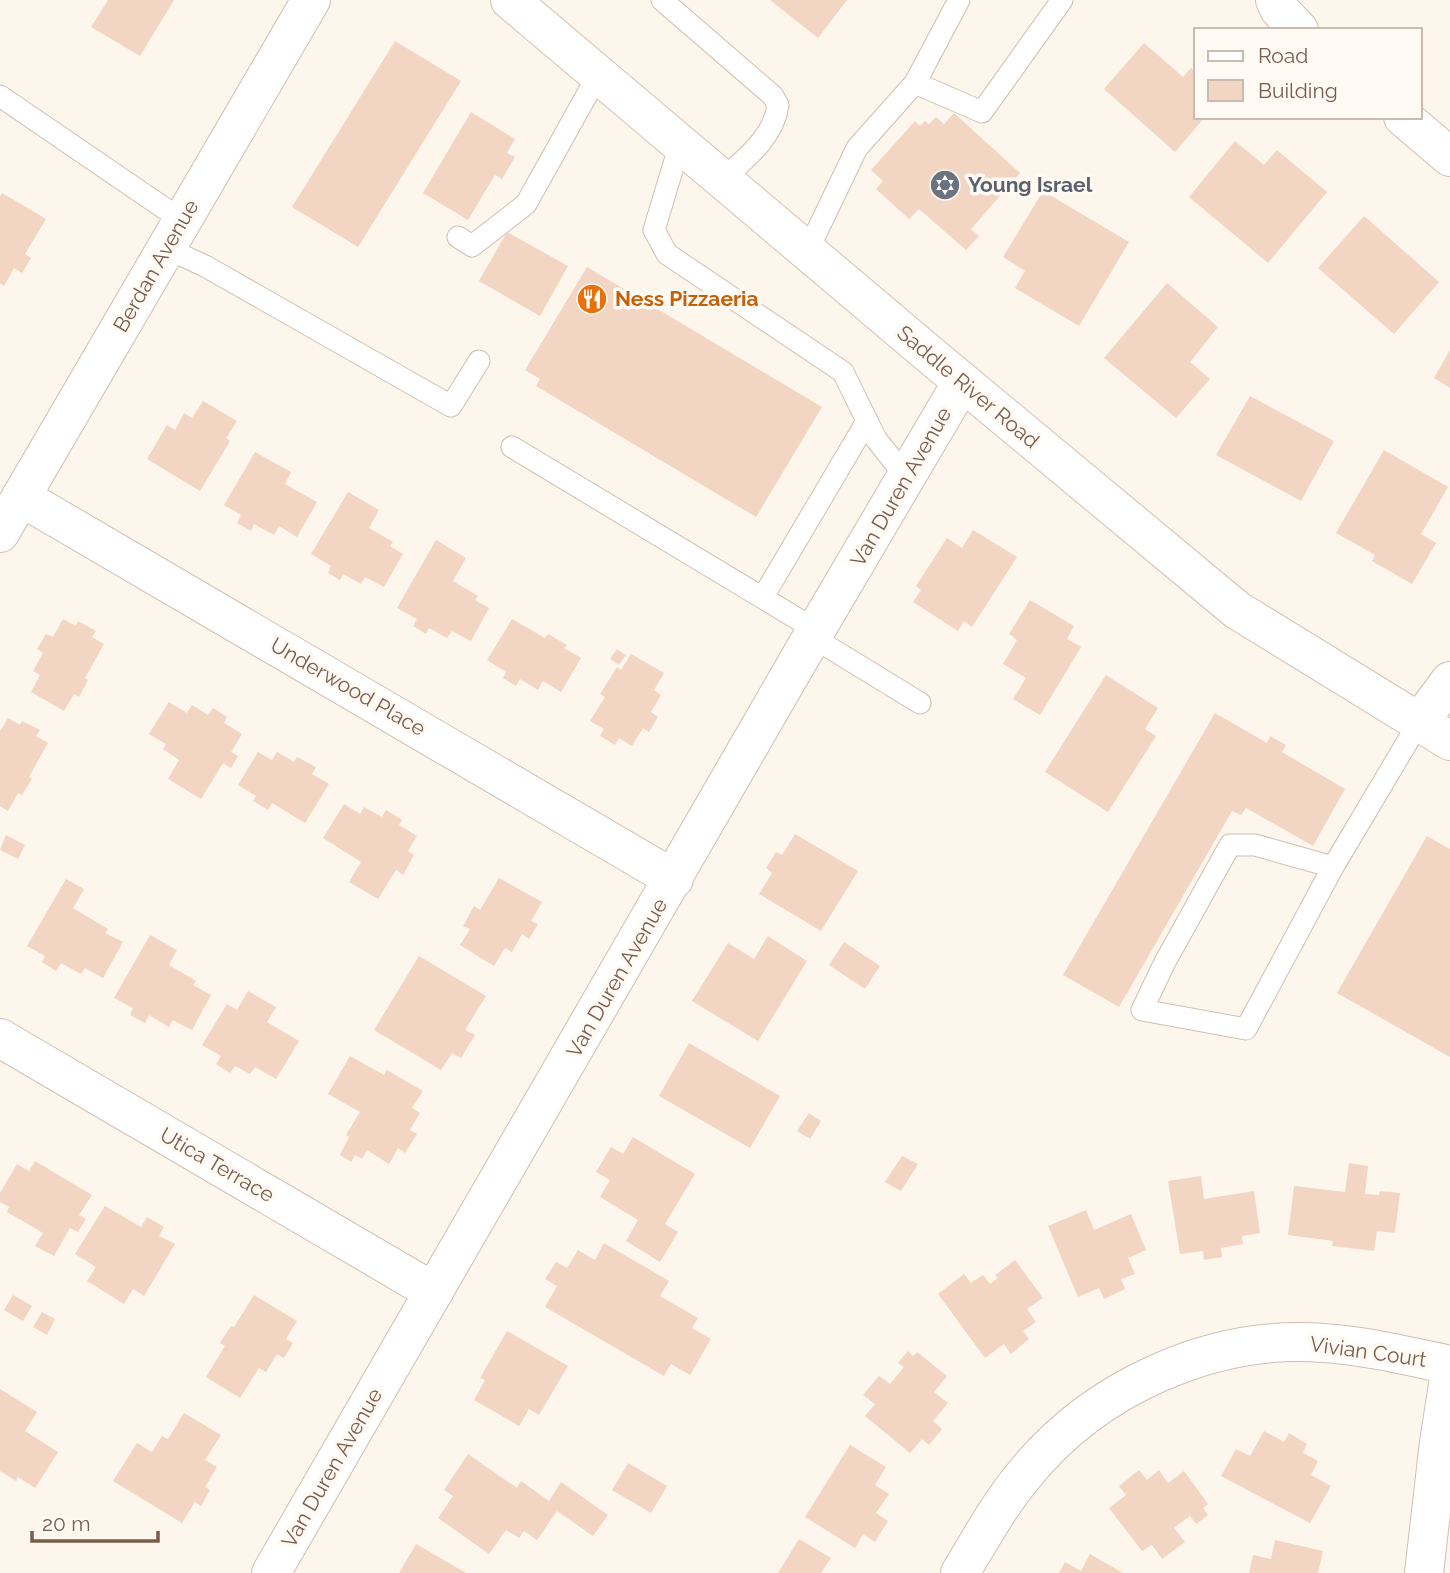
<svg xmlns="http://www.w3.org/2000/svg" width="1450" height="1573" font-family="Raleway,sans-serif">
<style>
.building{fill:#f3d5c3}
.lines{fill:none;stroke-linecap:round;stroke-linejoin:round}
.lane-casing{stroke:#d1beb0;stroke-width:23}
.street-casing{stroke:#d1beb0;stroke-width:40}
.secondary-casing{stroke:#d6c0b0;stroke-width:40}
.lane{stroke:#fff;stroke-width:21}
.street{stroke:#fff;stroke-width:38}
.secondary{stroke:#fff;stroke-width:38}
.labels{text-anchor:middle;stroke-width:7;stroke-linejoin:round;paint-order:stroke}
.worship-label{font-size:21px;font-weight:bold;fill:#5b616d;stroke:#fffaf3;text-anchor:start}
.street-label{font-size:21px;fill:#7a5c4d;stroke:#fffaf3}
.food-label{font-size:21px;font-weight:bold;fill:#c56008;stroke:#fffaf3;text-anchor:start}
</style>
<rect width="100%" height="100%" fill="#fdf6ec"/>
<g class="building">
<path d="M108 0H174L140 56 91 27Z"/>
<path d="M770 0H847L818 38Z"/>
<path d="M395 41 461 81 358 247 292 207Z"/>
<path d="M1144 43 1183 77 1191 68 1196 73V117H1205L1175 152 1104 89Z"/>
<path d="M471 112 515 139 507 153 515 157 502 179 495 175 468 220 423 193Z"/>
<path d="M954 113 1020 173 971 229 979 236 966 250 919 209 909 219 876 189 883 181 871 170 915 121 920 126 925 121 929 124 936 117 944 124Z"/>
<path d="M1235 141 1264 165 1277 150 1327 192 1268 263 1189 197Z"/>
<path d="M1043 191 1129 242 1079 326 1015 288 1025 271 1003 257Z"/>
<path d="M2 193 46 219 25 254 31 258 22 273 14 268 4 286 0 283V197Z"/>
<path d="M1364 216 1439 282 1394 334 1318 268Z"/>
<path d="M507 232 568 266 540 316 479 281Z"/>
<path d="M587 267 822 407 756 517 536 386 540 379 525 370Z"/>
<path d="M1167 283 1218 327 1190 362 1210 379 1176 418 1104 358Z"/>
<path d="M1450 350V388L1434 378Z"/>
<path d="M1250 396 1334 441 1301 501 1216 455Z"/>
<path d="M203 401 237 421 226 438 230 441 200 491 147 459 167 425 175 430 184 413 192 418Z"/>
<path d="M1384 450 1448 487 1421 534 1436 543 1412 584 1372 561 1375 555 1336 533Z"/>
<path d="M255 452 291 472 285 484 317 502 297 537 279 526 274 535 254 524 251 531 237 523 241 515 224 505Z"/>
<path d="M348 492 379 510 369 528 393 542 390 546 403 554 384 587 365 577 361 584 343 574 340 580 328 573 331 566 311 554Z"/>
<path d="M973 530 1017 557 972 627 964 621 958 631 913 602 921 590 916 586 947 538 962 548Z"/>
<path d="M436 540 466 558 453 581 478 596 475 600 489 608 471 641 452 631 447 638 429 628 426 634 413 626 417 619 397 608Z"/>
<path d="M1030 600 1074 626 1067 639 1081 647 1040 715 1013 699 1026 678 1003 664 1017 640 1009 634Z"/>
<path d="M63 619 76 626 78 621 96 631 92 637 104 644 85 678 88 680 79 697 74 694 64 711 31 692 40 675 33 671 43 653 37 649 46 634 53 637Z"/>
<path d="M512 619 545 638 548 634 567 645 564 648 581 658 561 692 543 681 538 690 520 679 516 686 503 678 506 672 487 660Z"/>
<path d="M617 649 626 655 619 665 610 659Z"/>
<path d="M631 654 664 673 654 690 661 695 651 712 658 717 649 732 643 728 632 746 619 738 615 745 600 736 604 729 590 721 605 697 600 694 617 667 621 670Z"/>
<path d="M1106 675 1158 708 1145 729 1156 736 1108 812 1045 772Z"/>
<path d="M169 702 187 713 192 705 208 715 213 708 227 717 224 723 242 734 231 752 238 756 231 768 223 763 201 799 168 779 179 760 163 749 166 744 149 734Z"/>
<path d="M1215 713 1267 743 1270 736 1286 745 1282 752 1345 789 1313 846 1246 808 1241 815 1232 811 1119 1007 1063 975Z"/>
<path d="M8 718 20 725 22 721 40 730 36 736 48 743 29 777 32 779 22 795 18 793 8 811 0 806V731Z"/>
<path d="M258 752 272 760 277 752 294 762 297 757 316 767 312 774 329 784 305 823 272 803 268 810 253 801 256 796 238 785Z"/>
<path d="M344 804 360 814 364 807 382 817 386 810 402 820 399 825 417 836 408 851 414 855 403 875 396 870 378 899 349 882 361 862 323 838Z"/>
<path d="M795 834 858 871 821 931 759 894 772 873 766 868 776 852 782 855Z"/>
<path d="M6 835 25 845 18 859 0 850Z"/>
<path d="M1427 836 1450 849V1057L1337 993Z"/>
<path d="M499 878 542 902 531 921 538 924 529 939 522 934 512 952 505 948 494 966 460 945 470 929 463 926 474 906 480 910Z"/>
<path d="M66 879 84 889 73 908 108 929 105 933 123 942 103 978 85 968 81 974 61 963 56 971 42 962 45 956 27 946Z"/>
<path d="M150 935 177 950 169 965 196 981 193 985 211 995 192 1030 173 1020 169 1027 149 1015 145 1023 130 1015 133 1008 114 998Z"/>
<path d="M768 936 807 961 758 1041 692 1001 728 943 754 959Z"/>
<path d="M844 942 880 966 865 989 829 965Z"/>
<path d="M419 956 486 996 465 1030 475 1035 461 1058 452 1053 441 1070 374 1030Z"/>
<path d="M248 991 276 1007 267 1022 299 1041 276 1079 255 1067 250 1074 235 1066 230 1073 216 1064 221 1056 202 1045 227 1004 237 1010Z"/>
<path d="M689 1043 780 1096 750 1148 659 1096Z"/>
<path d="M350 1056 384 1075 387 1070 423 1091 412 1108 420 1113 410 1130 417 1134 405 1153 398 1148 389 1164 367 1150 362 1159 355 1155 351 1162 340 1155 349 1137 346 1135 360 1112 328 1094Z"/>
<path d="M809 1113 821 1121 810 1139 797 1131Z"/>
<path d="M633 1137 695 1174 665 1224 678 1232 660 1262 626 1241 638 1220 600 1197 610 1180 596 1172 611 1147 623 1154Z"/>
<path d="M902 1156 918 1164 901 1191 885 1182Z"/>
<path d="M35 1161 92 1195 79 1215 86 1219 78 1232 70 1228 54 1256 35 1246 43 1233 7 1212 9 1207 0 1202V1193L17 1164 29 1171Z"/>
<path d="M1349 1163 1368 1166 1365 1194 1379 1195 1380 1191 1400 1193 1395 1233 1377 1231 1374 1251 1332 1246 1333 1241 1288 1235 1294 1186 1345 1192Z"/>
<path d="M1201 1176 1204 1199 1254 1191 1260 1233 1242 1236 1243 1244 1221 1248 1222 1257 1204 1260 1203 1251 1180 1254 1168 1181Z"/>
<path d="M105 1206 141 1227 147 1217 164 1227 159 1236 175 1244 144 1296 133 1289 124 1304 87 1281 96 1267 75 1254Z"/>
<path d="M1086 1210 1094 1230 1131 1214 1146 1250 1128 1258 1135 1274 1121 1279 1125 1289 1104 1299 1099 1288 1078 1297 1048 1226Z"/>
<path d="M604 1243 669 1281 660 1296 698 1318 692 1328 711 1339 690 1375 671 1364 664 1376 545 1307 557 1286 545 1279 556 1262 567 1268 578 1250 595 1260Z"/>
<path d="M1015 1260 1043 1298 1027 1309 1036 1322 1023 1331 1029 1339 1011 1354 1004 1344 985 1358 938 1294 964 1274 971 1283 983 1275 990 1284 998 1278 995 1275Z"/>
<path d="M13 1295 32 1306 23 1321 4 1310Z"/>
<path d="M254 1295 297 1321 286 1339 293 1343 284 1358 277 1354 266 1372 259 1368 240 1398 206 1377 225 1346 220 1343 231 1326 234 1327Z"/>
<path d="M42 1312 55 1319 47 1335 33 1327Z"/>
<path d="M507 1331 568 1366 539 1415 529 1409 519 1426 474 1400 485 1380 480 1378Z"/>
<path d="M908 1351 913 1356 917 1352 947 1376 934 1392 948 1403 933 1421 942 1429 929 1445 922 1439 910 1453 865 1416 875 1404 863 1395 879 1376 890 1384 904 1367 898 1363Z"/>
<path d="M0 1389 37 1412 25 1431 58 1452 35 1488 18 1477 16 1481 0 1471Z"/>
<path d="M184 1413 221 1435 205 1460 217 1467 205 1487 210 1490 201 1506 195 1502 182 1523 113 1481 137 1443 152 1452 162 1436 168 1439Z"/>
<path d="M1264 1431 1284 1442 1289 1433 1307 1444 1303 1453 1318 1461 1311 1475 1331 1486 1310 1523 1221 1476 1236 1449 1250 1456Z"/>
<path d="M850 1445 886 1467 875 1485 889 1494 876 1513 888 1521 875 1542 863 1534 855 1548 805 1517Z"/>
<path d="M468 1454 517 1488 521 1481 549 1501 561 1482 608 1515 593 1536 557 1511 537 1540 524 1531 519 1538 506 1530 489 1554 438 1518 453 1496 444 1490Z"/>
<path d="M628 1463 667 1486 651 1513 612 1490Z"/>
<path d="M1139 1470 1147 1480 1159 1470 1168 1483 1184 1471 1208 1504 1203 1508 1208 1515 1196 1524 1190 1516 1174 1528 1185 1542 1162 1559 1152 1545 1142 1551 1109 1508 1126 1495 1119 1486Z"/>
<path d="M799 1539 831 1558 821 1573H778Z"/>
<path d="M1275 1540 1323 1551 1318 1573H1249L1253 1555 1271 1559Z"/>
<path d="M416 1544 466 1573H399Z"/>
<path d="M1090 1554 1123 1573H1059L1065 1562 1081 1571Z"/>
</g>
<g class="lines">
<g class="lane-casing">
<g id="lane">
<path d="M662 0 773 96 778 105C774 137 745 159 722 180"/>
<path d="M915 83 982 112 1062 0"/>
<path d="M0 96 183 221"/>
<path d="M680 144 654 230 667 254 843 372 876 439 907 478"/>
<path d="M458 237 472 246 526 204 598 75"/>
<path d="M166 248 205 266 451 406 479 361"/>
<path d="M807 252 857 148 915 83 959 0"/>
<path d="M512 447 816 630"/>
<path d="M763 597 867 421"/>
<path d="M812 637 920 703"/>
<path d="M1333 867 1255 845H1230L1165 962 1142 1010 1246 1029 1333 867 1418 724"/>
</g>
</g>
<g class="street-casing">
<g id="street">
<path d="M1275 0 1279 9 1299 30"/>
<path d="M1403 117 1450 157"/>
<path d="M21 497 674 879"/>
<path d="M0 533 311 0"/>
<path d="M1418 724 1450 681"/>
<path d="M0 1038 434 1292"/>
<path d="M271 1573 816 630 962 382"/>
<path d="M960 1573C980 1540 999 1505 1024 1475 1094 1388 1212 1334 1324 1343 1367 1346 1408 1356 1450 1365"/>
<path d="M1424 1573 1439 1442 1450 1372"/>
</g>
</g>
<g class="secondary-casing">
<path id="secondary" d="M510 0 929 354 1237 610 1450 741"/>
</g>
<use href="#lane" class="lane"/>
<use href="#street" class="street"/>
<use href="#secondary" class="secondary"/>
</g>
<defs>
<g id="synagogue-disc" transform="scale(1.575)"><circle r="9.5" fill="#6b7280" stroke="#fffaf3"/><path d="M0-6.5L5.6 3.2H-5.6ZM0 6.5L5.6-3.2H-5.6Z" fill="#fff"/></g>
<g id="restaurant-disc" transform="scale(1.575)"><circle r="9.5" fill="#e8710a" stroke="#fffaf3"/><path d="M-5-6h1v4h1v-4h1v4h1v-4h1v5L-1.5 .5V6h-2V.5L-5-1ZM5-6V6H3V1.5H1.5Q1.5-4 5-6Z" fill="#fff"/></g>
</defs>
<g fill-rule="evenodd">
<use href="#synagogue-disc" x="945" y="185"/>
<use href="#restaurant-disc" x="592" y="299"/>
</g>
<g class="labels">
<g class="worship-label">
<text x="968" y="192">Young Israel</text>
</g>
<g class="street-label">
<text transform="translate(156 266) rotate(-60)" y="7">Berdan Avenue</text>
<text transform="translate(968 387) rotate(40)" y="7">Saddle River Road</text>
<text transform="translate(901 487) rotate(-60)" y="7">Van Duren Avenue</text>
<text transform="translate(348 687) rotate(30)" y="7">Underwood Place</text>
<text transform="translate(617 978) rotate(-60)" y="7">Van Duren Avenue</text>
<text transform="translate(217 1165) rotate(30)" y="7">Utica Terrace</text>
<text transform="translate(1368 1352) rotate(8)" y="7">Vivian Court</text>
<text transform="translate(332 1468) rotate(-60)" y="7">Van Duren Avenue</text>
</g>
<g class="food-label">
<text x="615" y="306">Ness Pizzaeria</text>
</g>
</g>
<rect x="1194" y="28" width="228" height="91" fill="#fffaf3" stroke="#cabbb1" stroke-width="2"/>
<rect x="1208" y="51" width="35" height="10" fill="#ffffff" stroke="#cabbb1" stroke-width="2"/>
<text x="1258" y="63" font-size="21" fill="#7a5c4d">Road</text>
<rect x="1208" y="80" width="35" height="21" fill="#f3d5c3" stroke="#cabbb1" stroke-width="2"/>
<text x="1258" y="98" font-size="21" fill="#7a5c4d">Building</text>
<path d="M32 1531v10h126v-10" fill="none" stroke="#7a5c4d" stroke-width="3.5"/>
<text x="42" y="1531" font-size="21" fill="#7a5c4d" stroke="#fffaf3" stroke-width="5" paint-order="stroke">20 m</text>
</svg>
